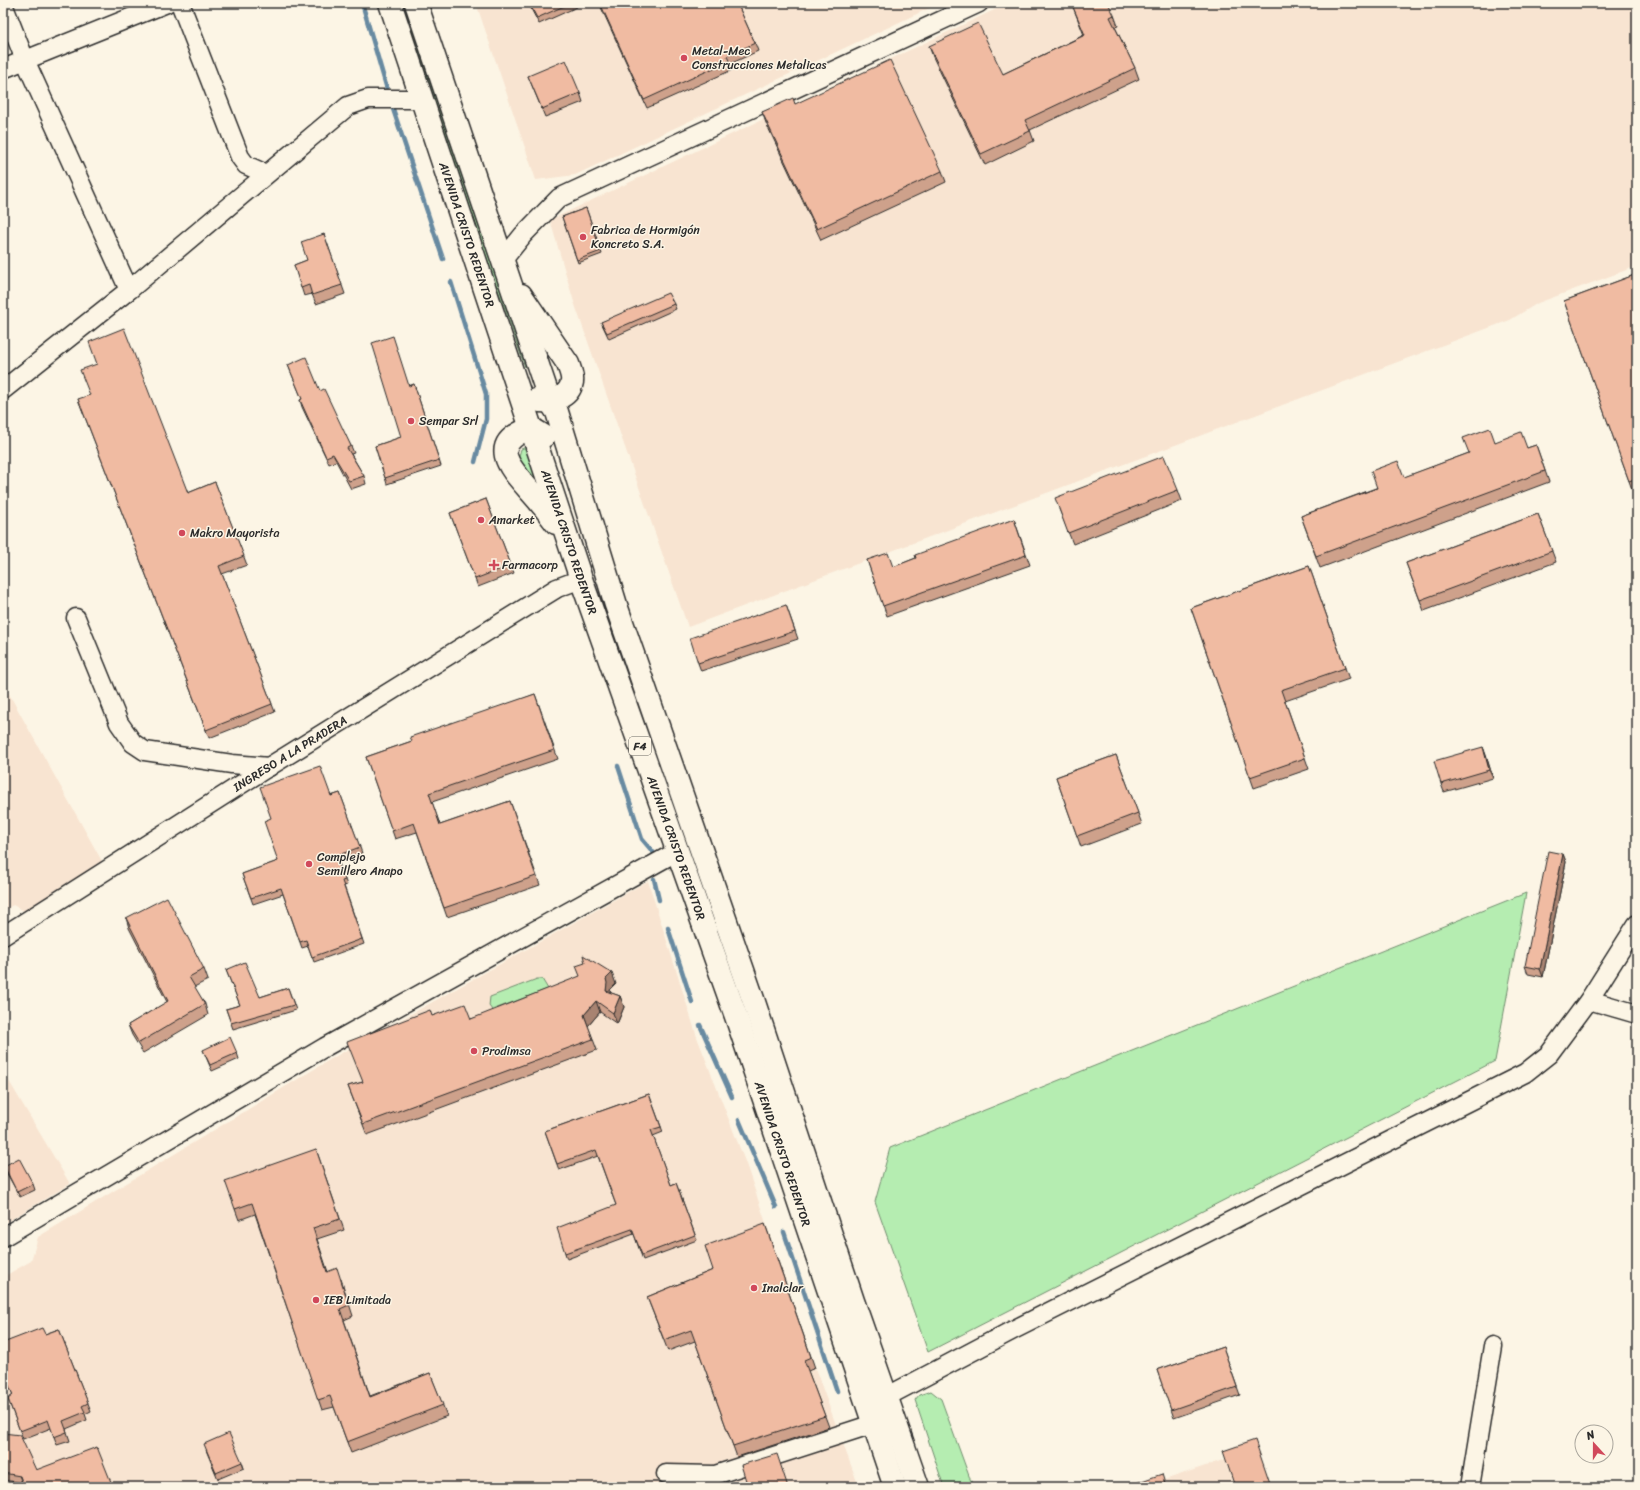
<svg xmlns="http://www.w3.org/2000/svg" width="1640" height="1490" font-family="Sriracha,sans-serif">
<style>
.built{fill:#f8e4d1}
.green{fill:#b5edb1;stroke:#708c6e}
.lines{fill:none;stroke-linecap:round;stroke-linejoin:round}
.stream{stroke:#688aa1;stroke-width:4.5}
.minor-casing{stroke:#2b2b2b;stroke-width:21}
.highway-casing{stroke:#2b2b2b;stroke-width:25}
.minor{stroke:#fcf5e5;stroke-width:18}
.highway{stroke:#fcf5e5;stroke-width:22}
.wall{fill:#cea18b;stroke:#2b2b2b}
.shaded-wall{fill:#a88371;stroke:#2b2b2b}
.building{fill:#f0bba2;stroke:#2b2b2b}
.poi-dot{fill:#d1495b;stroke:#fcf5e5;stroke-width:1.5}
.labels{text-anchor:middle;stroke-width:3;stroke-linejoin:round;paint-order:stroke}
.shield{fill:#fcf5e5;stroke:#6a6863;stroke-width:1}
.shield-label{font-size:11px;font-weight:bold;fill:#2b2b2b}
.poi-label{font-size:12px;fill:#2b2b2b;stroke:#fcf5e5;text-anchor:start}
.street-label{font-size:12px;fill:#2b2b2b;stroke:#fcf5e5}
</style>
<rect width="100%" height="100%" fill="#fcf5e5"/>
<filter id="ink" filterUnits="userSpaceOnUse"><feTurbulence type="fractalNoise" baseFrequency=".025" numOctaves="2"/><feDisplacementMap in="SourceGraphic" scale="8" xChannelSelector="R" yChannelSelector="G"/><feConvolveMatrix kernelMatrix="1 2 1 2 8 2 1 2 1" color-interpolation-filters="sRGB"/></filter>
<g filter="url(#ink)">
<g class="built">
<path d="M476 3H940L575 175 536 180Z"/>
<path d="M1009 3H1637V266L1538 303 1510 320 688 627 574 302 550 220Z"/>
<path d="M3 683 103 863 26 912 13 905 3 911Z"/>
<path d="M648 881 697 1037 746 1164 815 1368 859 1487H3V1277L31 1261 38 1237 331 1059Z"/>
<path d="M3 1071 70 1184 3 1224Z"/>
<path d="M1258 1448 1271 1487H1144Z"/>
</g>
<g class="green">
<path d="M402 3H406L528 367H525L503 303 465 206 445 135Z"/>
<path d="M526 447 539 488 518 460 521 449Z"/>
<path d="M592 584 621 652 650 732 907 1487H905L668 790Z"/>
<path d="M1526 893 1495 1061 928 1352 875 1202 890 1148Z"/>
<path d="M537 979H542L548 989 492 1010 489 1006 490 997Z"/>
<path d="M931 1391 941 1399 973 1487H944L915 1400 919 1395Z"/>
</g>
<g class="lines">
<g class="stream">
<path d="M362 3 387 89"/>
<path d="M392 106 443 259"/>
<path d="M451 282 486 394V419L475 462"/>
<path d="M618 766 642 839 653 852"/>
<path d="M654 879 659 900"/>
<path d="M668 928 692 1002"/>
<path d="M700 1025 732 1097"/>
<path d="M739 1120 776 1207"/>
<path d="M784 1232 837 1391"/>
</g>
<g class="minor-casing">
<g id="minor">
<path d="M180 3 240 157 246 165 266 174"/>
<path d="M3 4 25 60 129 290"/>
<path d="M3 69 167 3"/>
<path d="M502 261 523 235 559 198 979 3"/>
<path d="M3 390 129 290 348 106 368 99H422"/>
<path d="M76 618 119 723 133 743 145 751 232 764 269 767"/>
<path id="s1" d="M3 936 262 771 557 588 581 579"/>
<path d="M1589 1000 1637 1014"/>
<path d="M3 1237 325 1047 678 851"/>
<path d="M886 1397 1013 1330 1525 1073 1549 1054 1589 1000 1637 924"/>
<path d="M666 1474 715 1475 873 1424"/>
<path d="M1470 1487 1493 1346"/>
</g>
</g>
<g class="highway-casing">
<g id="highway">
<path id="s2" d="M390 3 581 579 738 1022 895 1487"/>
<path d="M416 3 550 401 557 412 616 605 753 999 853 1301 918 1487"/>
<path d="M521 295 568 364C570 370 573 376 572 382 569 398 549 404 536 400"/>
<path d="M544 436 531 428C486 444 510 468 531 492 540 502 548 512 556 523"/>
</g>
</g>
<use href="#minor" class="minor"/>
<use href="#highway" class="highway"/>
</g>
<g class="wall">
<path d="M528 3H576L577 7 539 24Z"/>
<path d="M599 3H737L755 43 758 51 730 64 732 70 647 108Z"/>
<path d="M1073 7 1114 15 1118 26 1115 27 1135 68 1139 79 1030 130 1034 141 985 165 933 57 929 46 1003 74 1084 35Z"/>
<path d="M528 76 580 93 583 102 545 117Z"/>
<path d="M795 104 942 171 946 182 821 240 766 123 762 112Z"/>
<path d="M586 208 602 254 578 263 562 217Z"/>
<path d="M324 234 345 294 316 304 312 294 304 296 294 265 307 260Z"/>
<path d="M1637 274V490L1633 492 1564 301Z"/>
<path d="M674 304 676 309 609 339 601 322Z"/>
<path d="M288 365 320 391 351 446 354 453 351 454 364 476 366 484 351 489 336 461 329 464 302 407 300 400 302 399Z"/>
<path d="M414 384 441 466 387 484 375 446 401 437 409 386Z"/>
<path d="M78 399 188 493 215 482 247 565 222 574 275 712 209 738Z"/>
<path d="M1495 442 1527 448 1536 445 1549 482 1320 568 1301 516 1469 453Z"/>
<path d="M1178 490 1182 501 1073 544 1059 509Z"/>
<path d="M486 499 514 573 478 587 450 513Z"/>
<path d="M1538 514 1556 562 1424 611 1406 563Z"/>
<path d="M1014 519 1030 565 887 616 867 560 893 567 916 558Z"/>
<path d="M1309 566 1349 679 1285 701 1309 769 1254 788 1191 608Z"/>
<path d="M786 605 798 639 701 671 698 663Z"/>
<path d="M535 694 558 759 432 802 440 825 510 801 540 885 447 917 417 832 395 839 366 757 412 741Z"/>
<path d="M1483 747 1493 778 1444 792 1441 784Z"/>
<path d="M1116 755 1142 824 1081 847 1056 777Z"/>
<path d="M340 793 362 853 338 861 347 885 344 886 364 944 314 962 308 946 302 948 283 894 253 904 242 874 278 861 331 796Z"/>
<path d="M1563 854 1566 862 1543 977 1528 974 1525 966Z"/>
<path d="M126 918 204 969 208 980 194 987 205 1004 208 1015 143 1053 132 1035 128 1025 167 1002 129 928Z"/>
<path d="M226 970 260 997 288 988 296 1010 233 1029 226 1009 240 1005Z"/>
<path d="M616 984 610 990 611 993 620 996 624 1007 617 1024 600 1012 588 1026 597 1050 367 1135 348 1086 363 1082 432 1016 471 1019Z"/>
<path d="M203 1050 237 1053 239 1059 212 1071Z"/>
<path d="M649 1094 663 1132 653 1136 671 1185 676 1183 697 1240 643 1260 634 1234 567 1259 565 1253 616 1205 598 1156 559 1170 545 1131Z"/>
<path d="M316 1149 344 1230 317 1239 328 1272 341 1279 353 1316 344 1320 370 1396 430 1373 447 1416 351 1453 334 1407 322 1410 255 1214 239 1220 235 1209Z"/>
<path d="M4 1166 33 1184 35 1190 20 1197 6 1172Z"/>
<path d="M765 1224 815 1368 808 1371 829 1427 737 1457 695 1341 668 1351 647 1297 713 1270Z"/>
<path d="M59 1329 91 1411 85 1414 87 1420 66 1429 70 1441 57 1445 51 1428 23 1439 8 1399 13 1395 3 1372 45 1334Z"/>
<path d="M1223 1347 1240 1395 1174 1418 1157 1370Z"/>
<path d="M3 1433 22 1483 3 1480Z"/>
<path d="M206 1450 242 1462 244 1468 218 1479Z"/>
</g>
<g class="shaded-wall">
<path d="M1483 747 1486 755 1493 778 1489 770Z"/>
<path d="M1563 854 1566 862 1543 977 1540 969Z"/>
<path d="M612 973 616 984 610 990 611 994 606 991V979Z"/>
<path d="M620 996 624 1007 617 1024 613 1013Z"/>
<path d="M596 1001 600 1012 588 1026 584 1015Z"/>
</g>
<g class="building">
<path d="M529 3H571L537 18Z"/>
<path d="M600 3H737L755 43 727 56 729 61 644 100Z"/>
<path d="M1082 3H1108L1114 15 1110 17 1135 68 1025 120 1030 131 981 154 929 46 978 23 1003 74 1085 35 1073 7Z"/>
<path d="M566 60 580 93 542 109 528 76Z"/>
<path d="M890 60 942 171 817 229 762 112 793 98 795 104Z"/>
<path d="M586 208 601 251 577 260 562 217Z"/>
<path d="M324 234 342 285 312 295 309 285 301 288 294 265 307 260 301 242Z"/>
<path d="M1637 274V478L1629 481 1564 301Z"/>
<path d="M668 293 674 304 607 333 601 322Z"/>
<path d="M124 328 188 493 215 482 244 556 219 566 272 704 206 730 78 399 90 395 80 370 97 364 89 342Z"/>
<path d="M393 336 409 386 414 384 439 460 385 478 375 446 401 437 372 343Z"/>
<path d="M306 357 320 391 324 389 351 446 347 448 364 476 349 481 333 454 326 457 300 400 302 399 288 365Z"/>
<path d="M1490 428 1495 442 1521 432 1527 448 1536 445 1545 471 1316 556 1301 516 1377 488 1371 471 1398 461 1404 477 1469 453 1463 438Z"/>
<path d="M1164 456 1178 490 1068 533 1055 498Z"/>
<path d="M486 499 511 565 475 579 450 513Z"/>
<path d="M1538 514 1552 551 1420 600 1406 563Z"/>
<path d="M1014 519 1026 555 883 606 867 560 888 553 893 567 916 558 915 555Z"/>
<path d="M1309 566 1345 668 1281 690 1305 758 1250 777 1191 608Z"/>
<path d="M786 605 795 631 698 663 690 638Z"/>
<path d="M535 694 554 750 429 793 440 825 510 801 536 876 444 908 414 823 392 831 366 757 412 741 410 737Z"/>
<path d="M1483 747 1489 770 1441 784 1434 761Z"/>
<path d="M1116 755 1138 813 1077 836 1056 777Z"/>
<path d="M320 766 331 796 340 793 360 847 336 856 345 880 342 881 362 939 312 957 306 940 300 942 281 888 251 898 242 874 278 861 264 821 271 818 260 787Z"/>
<path d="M1548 851 1563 854 1540 969 1525 966Z"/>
<path d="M167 897 204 969 189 977 205 1004 139 1043 128 1025 168 1001 126 918Z"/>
<path d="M583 955 612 973 606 979 607 983 606 991 620 996 613 1013 596 1001 584 1015 593 1039 363 1124 348 1086 363 1082 347 1042 430 1010 432 1016 465 1004 471 1019 580 976 576 966 585 963Z"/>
<path d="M245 962 260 997 288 988 294 1005 231 1023 226 1009 240 1005 226 970Z"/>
<path d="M230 1037 237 1053 210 1065 203 1050Z"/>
<path d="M649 1094 661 1127 651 1130 671 1185 676 1183 695 1235 642 1255 632 1229 565 1253 557 1228 616 1205 596 1150 557 1164 545 1131Z"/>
<path d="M316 1149 340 1219 313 1228 327 1272 337 1268 349 1305 340 1309 370 1397 430 1373 443 1405 347 1442 330 1396 318 1400 252 1203 235 1209 225 1181Z"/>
<path d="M19 1158 33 1184 17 1192 4 1166Z"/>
<path d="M765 1224 811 1357 804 1360 825 1416 733 1446 691 1330 664 1340 647 1297 713 1270 705 1246Z"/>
<path d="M42 1328 45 1334 59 1329 88 1403 82 1406 85 1412 63 1421 67 1432 54 1437 48 1420 20 1431 8 1399 13 1395 3 1372V1370L8 1364 3 1350V1343Z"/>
<path d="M1223 1347 1237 1387 1171 1410 1157 1370Z"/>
<path d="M3 1433 20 1435 36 1470 97 1447 113 1487H24L20 1476 3 1473Z"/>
<path d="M229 1433 242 1462 216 1473 204 1444Z"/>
<path d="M1255 1440 1271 1487H1235L1223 1451Z"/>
<path d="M777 1454 788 1487H748L741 1465Z"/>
<path d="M1162 1474 1166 1487H1124Z"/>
</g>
</g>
<g class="poi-dot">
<circle cx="684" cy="58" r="4"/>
<circle cx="583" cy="237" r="4"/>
<circle cx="411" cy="421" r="4"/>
<circle cx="481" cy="520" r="4"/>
<circle cx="182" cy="533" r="4"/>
<path d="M492 559h4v4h4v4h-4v4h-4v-4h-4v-4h4z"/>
<circle cx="309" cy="864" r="4"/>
<circle cx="474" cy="1051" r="4"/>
<circle cx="754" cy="1288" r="4"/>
<circle cx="316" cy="1300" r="4"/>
</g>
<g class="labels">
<rect class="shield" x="629" y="737" width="22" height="18" rx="3"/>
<g class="shield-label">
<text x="640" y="750">F4</text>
</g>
<g class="poi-label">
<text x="692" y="55">Metal-Mec<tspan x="692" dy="14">Construcciones Metalicas</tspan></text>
<text x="591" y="234">Fabrica de Hormigón<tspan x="591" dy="14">Koncreto S.A.</tspan></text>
<text x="419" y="425">Sempar Srl</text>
<text x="489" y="524">Amarket</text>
<text x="190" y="537">Makro Mayorista</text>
<text x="502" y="569">Farmacorp</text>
<text x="317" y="861">Complejo<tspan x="317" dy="14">Semillero Anapo</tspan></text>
<text x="482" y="1055">Prodimsa</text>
<text x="762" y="1292">Inalclar</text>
<text x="324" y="1304">IEB Limitada</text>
</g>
<g class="street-label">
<text dy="4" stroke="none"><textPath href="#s2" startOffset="244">AVENIDA CRISTO REDENTOR</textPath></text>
<text dy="4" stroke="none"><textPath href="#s2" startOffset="568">AVENIDA CRISTO REDENTOR</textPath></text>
<text dy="4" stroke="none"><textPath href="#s1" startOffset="340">INGRESO A LA PRADERA</textPath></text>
<text dy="4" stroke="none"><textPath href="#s2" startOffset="892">AVENIDA CRISTO REDENTOR</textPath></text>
<text dy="4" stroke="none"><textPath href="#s2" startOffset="1216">AVENIDA CRISTO REDENTOR</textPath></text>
</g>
</g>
<rect width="1640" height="1490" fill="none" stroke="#fcf5e5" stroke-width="16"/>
<rect x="8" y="8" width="1624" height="1474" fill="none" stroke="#2b2b2b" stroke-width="1.5" filter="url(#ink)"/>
<g transform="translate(1594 1444) rotate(339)"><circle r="19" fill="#fcf5e5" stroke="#a8a49b"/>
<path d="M0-3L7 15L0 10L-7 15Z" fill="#d1495b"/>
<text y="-6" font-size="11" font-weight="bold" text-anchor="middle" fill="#2b2b2b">N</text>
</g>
</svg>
